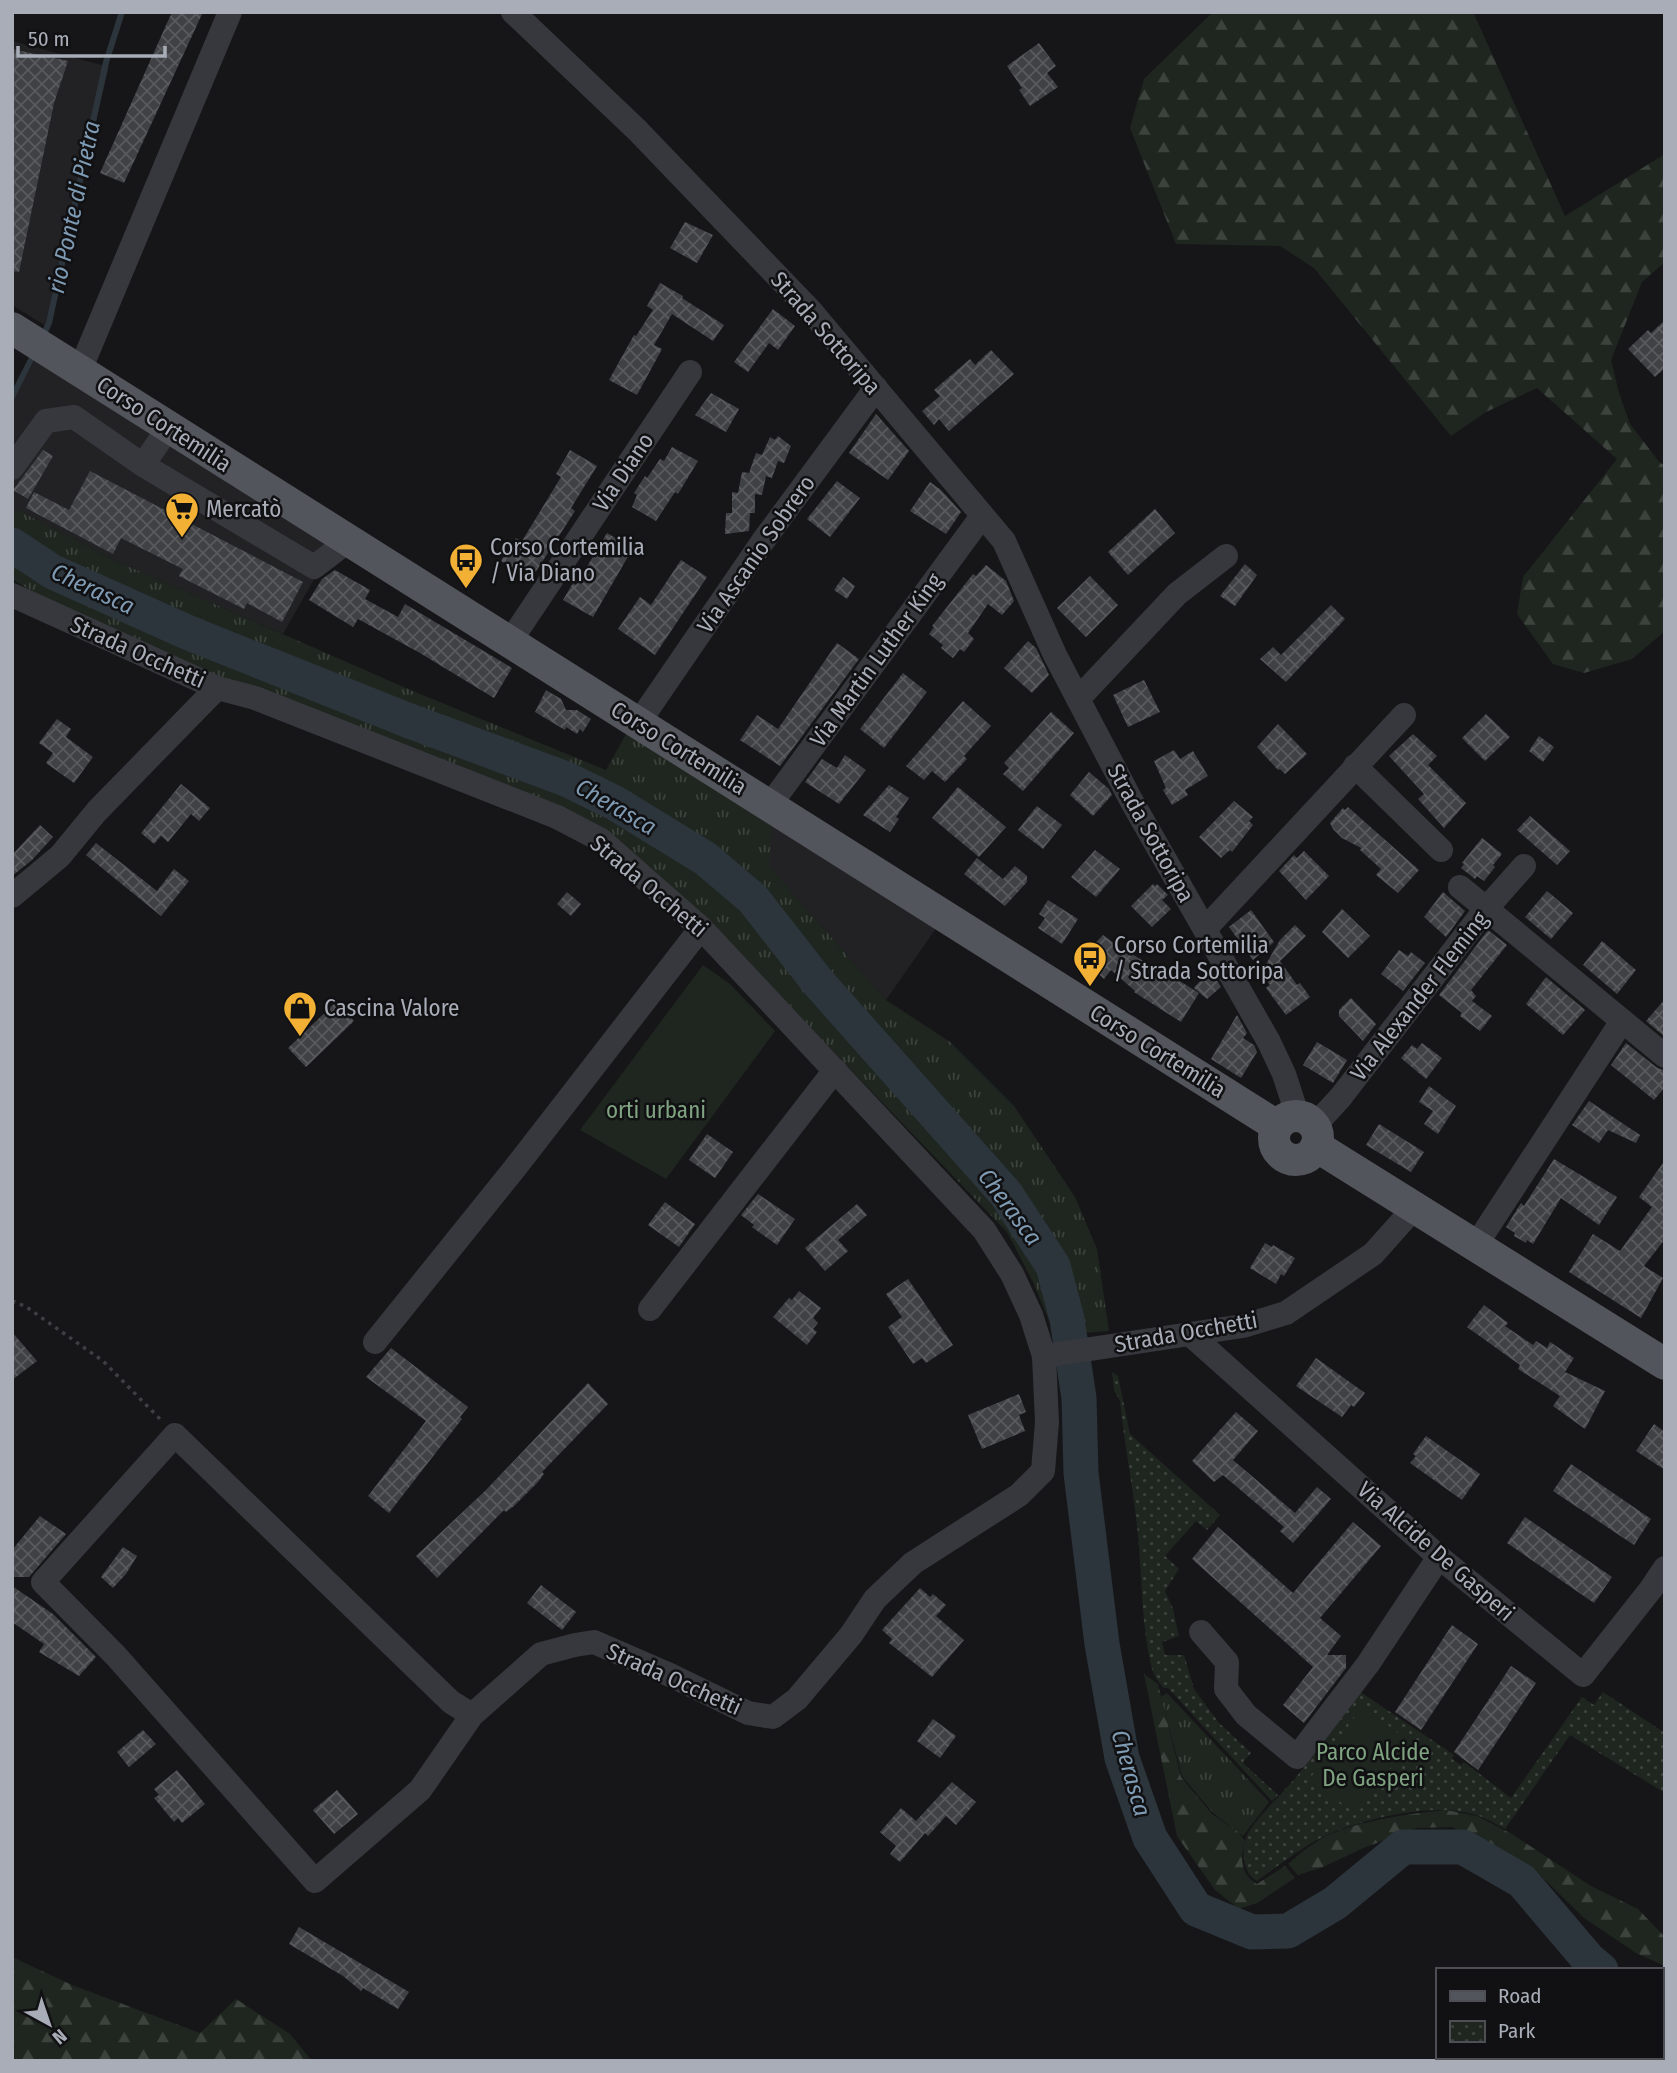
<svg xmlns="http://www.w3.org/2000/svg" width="1677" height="2073" font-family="'Fira Sans Condensed',sans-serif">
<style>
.built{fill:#222225}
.grass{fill:url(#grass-tufts)}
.forest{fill:url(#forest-firs)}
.park{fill:url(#park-dots)}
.garden{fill:#1e261f}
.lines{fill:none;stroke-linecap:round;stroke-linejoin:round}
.stream{stroke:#2c353c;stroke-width:6}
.river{stroke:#2c353c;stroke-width:35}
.building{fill:url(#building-cross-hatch)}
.path{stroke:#3d3f44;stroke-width:3.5;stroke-dasharray:3.5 5;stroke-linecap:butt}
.minor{stroke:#37383d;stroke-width:24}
.major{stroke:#53555c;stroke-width:32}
.labels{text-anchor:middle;stroke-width:5;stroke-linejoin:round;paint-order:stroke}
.street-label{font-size:23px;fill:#a8adb8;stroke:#111113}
.poi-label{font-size:23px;fill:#a8adb8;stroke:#111113;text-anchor:start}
.park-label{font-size:23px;fill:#7fa381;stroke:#111113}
.water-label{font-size:24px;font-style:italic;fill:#7f9bb3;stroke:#111113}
</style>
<defs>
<pattern id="grass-tufts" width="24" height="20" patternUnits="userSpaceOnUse" patternTransform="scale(1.75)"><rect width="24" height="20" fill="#1e261f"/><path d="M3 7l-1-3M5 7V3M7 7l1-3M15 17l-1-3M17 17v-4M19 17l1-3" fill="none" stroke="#3c433d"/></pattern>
<pattern id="forest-firs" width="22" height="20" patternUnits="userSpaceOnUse" patternTransform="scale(1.75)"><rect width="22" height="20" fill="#1e261f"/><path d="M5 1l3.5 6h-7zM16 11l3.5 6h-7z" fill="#3c433d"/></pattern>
<pattern id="park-dots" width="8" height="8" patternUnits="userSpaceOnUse" patternTransform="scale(1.75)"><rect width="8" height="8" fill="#1e261f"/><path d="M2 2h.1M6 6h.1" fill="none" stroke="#3c433d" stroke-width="1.8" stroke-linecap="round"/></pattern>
<pattern id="building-cross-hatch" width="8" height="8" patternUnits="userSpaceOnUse" patternTransform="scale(1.75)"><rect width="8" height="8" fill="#404145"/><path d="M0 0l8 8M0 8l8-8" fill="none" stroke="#595a5e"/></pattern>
</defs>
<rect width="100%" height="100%" fill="#161618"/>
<g class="built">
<path d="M12 41 109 67 46 326 12 305Z"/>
<path d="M36 358 334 544 283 634 114 560 12 507V402Z"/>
<path d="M772 818 939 924 886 1000 768 865Z"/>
</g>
<g class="grass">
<path d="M12 507 114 560 415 692 606 770 630 727 772 818 769 866 886 1000 950 1042 1014 1106 1075 1197 1097 1249 1109 1331 1055 1335 1033 1282 1007 1232 698 911 606 832 234 683 38 595 12 579Z"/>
<path d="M1167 1693 1269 1802 1243 1836 1213 1813 1182 1776 1161 1697Z"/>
</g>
<g class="forest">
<path d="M1213 12H1473L1565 216 1665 154V262L1642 282 1611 360 1619 393 1630 424 1660 463 1665 465V631L1632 659 1584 673 1553 664 1517 614 1523 577 1617 459 1537 388 1486 412 1451 436 1314 268 1280 246 1176 244 1130 128 1144 79Z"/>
<path d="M1144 1674 1158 1684 1181 1777 1212 1814 1238 1832 1245 1841C1240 1857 1240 1874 1257 1884L1285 1866 1295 1878 1257 1903 1239 1909 1215 1890 1177 1836Z"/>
<path d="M1446 1810 1477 1816 1512 1834 1591 1886 1638 1909 1665 1937V1966L1636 1953 1584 1918 1538 1873 1485 1842 1452 1827 1416 1828 1361 1849 1323 1867 1298 1875 1288 1864C1302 1852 1316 1840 1333 1833 1367 1819 1410 1814 1446 1810Z"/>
<path d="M12 1957 72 1985 200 2033 236 1999 290 2034 312 2061H12Z"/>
</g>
<g class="park">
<path d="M1112 1372 1118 1376 1130 1434 1220 1515 1207 1530 1196 1521 1165 1556 1179 1569 1165 1591 1173 1609 1179 1636 1162 1642 1165 1655H1184L1194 1689 1219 1723 1251 1753 1243 1762 1244 1764 1278 1795 1272 1801 1168 1688H1164C1158 1682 1153 1674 1151 1665 1142 1626 1142 1586 1139 1546 1135 1497 1125 1449 1120 1401L1114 1390Z"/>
<path d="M1359 1691 1454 1755 1452 1759 1461 1765 1464 1762 1511 1798 1582 1697 1594 1705 1603 1692 1665 1733V1793L1570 1735 1505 1829C1496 1824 1486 1818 1476 1815 1435 1802 1373 1817 1334 1832 1306 1843 1281 1864 1257 1881 1243 1873 1241 1852 1246 1838 1250 1824 1281 1795 1291 1783 1316 1755 1337 1721 1359 1691Z"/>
</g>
<g class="garden">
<path d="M703 965 730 984 775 1031 666 1179 580 1130Z"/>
<path d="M1362 1707 1410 1741 1357 1814 1309 1780Z"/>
</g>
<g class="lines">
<g class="stream">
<path d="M43 336 49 323 106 62 122 12"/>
<path d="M12 397 35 352"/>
<path d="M1574 2061 1575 2057"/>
</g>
<g class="river">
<path d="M12 545 53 572 189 633 407 720 566 779 615 803 706 859 753 899 817 981 1006 1194 1053 1266 1067 1319 1079 1398 1081 1473 1102 1644 1122 1758 1150 1838 1196 1909 1252 1932 1288 1931 1335 1903 1403 1847H1463L1522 1881 1589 1960 1601 1970"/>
<path d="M1661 2006 1665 2007"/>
</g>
</g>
<g class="building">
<path d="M172 12H203L124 183 100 173Z"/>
<path d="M1039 43 1056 66 1047 73 1058 87 1030 106 1019 90 1022 88 1007 66Z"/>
<path d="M12 49 68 61 54 103 19 272 12 271Z"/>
<path d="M685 222 713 235 697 263 670 248Z"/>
<path d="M660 283 683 296 682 298 724 325 713 341 672 314 654 345 662 349 637 395 609 380 634 335 636 336 653 310 647 306Z"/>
<path d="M773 309 795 326 778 350 769 343 748 372 734 362Z"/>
<path d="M1665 320V368L1655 377 1628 349 1648 330 1651 333Z"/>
<path d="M991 350 1014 374 949 431 939 419 934 425 922 411 940 396 934 390 970 359 975 365Z"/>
<path d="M711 393 739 409 726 432 695 415Z"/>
<path d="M876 414 909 451 888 480 849 453Z"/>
<path d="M778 436 791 446 784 463 778 461 772 478 766 476 762 495 755 494V513H750L749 531 725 534 726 513H732V492L738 493 742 472 749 473 756 453 762 455 770 437 775 440Z"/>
<path d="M672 447 698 461 678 494 675 492 656 521 632 507 637 495 634 493 645 476 647 478 660 459 664 461Z"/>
<path d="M43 450 53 456 28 499 13 490Z"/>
<path d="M570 450 597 466 571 508 575 511 531 579 501 561 516 538 522 541 561 477 556 474Z"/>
<path d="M90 471 303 582 282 622 247 603 244 609 179 576 183 569 121 538 113 554 26 508 34 492 69 510Z"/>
<path d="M837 481 860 498 830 537 807 519Z"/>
<path d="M930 482 941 490 961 512 946 534 910 511Z"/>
<path d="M1155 509 1175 533 1128 575 1108 552Z"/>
<path d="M607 533 633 548 593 617 563 600 573 583 576 585Z"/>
<path d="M681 560 707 577 655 655 618 629 640 597 651 605Z"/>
<path d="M1245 564 1257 575 1235 606 1220 596Z"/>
<path d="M986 565 1006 581 1014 601 1002 615 988 604 968 633 974 639 964 652 960 649 953 658 941 648 943 645 929 634 934 627 932 626 973 574 976 576Z"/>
<path d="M335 570 370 590 365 599 398 617 405 604 512 668 494 698 420 653 358 619 353 627 309 600 322 579Z"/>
<path d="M1090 576 1118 605 1086 637 1057 608Z"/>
<path d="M843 577 855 586 847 599 834 590Z"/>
<path d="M1331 605 1345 619 1286 682 1260 659 1273 647 1281 655Z"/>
<path d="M1028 641 1036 648 1049 675 1032 693 1004 668Z"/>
<path d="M837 643 859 659 780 766 740 740 757 715 778 729Z"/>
<path d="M903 673 927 692 884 748 860 729Z"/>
<path d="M1144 680 1160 712 1128 727 1113 695Z"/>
<path d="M546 690 561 699 566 710H577L591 719 583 732 580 729 577 734 566 727 565 730 535 712Z"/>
<path d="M963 701 991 726 964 756 967 759 945 782 932 771 924 780 906 766Z"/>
<path d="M1051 712 1074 733 1023 791 1003 774 1009 768 1004 763Z"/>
<path d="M1486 714 1510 737 1485 761 1462 738Z"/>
<path d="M57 719 71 729 66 737 93 757 74 783 46 763 53 753 39 743Z"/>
<path d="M1278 724 1307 754 1285 774 1280 769 1278 770 1257 747Z"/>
<path d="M1413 734 1437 756 1428 765 1466 803 1444 828 1418 799 1424 794 1389 756Z"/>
<path d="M1539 736 1554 747 1543 762 1529 751Z"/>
<path d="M1174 750 1180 759 1193 751 1208 776 1185 790 1188 795 1172 805 1163 790 1166 788 1154 761Z"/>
<path d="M845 755 866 770 839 804 805 782 822 759 837 768Z"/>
<path d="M1089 772 1109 789 1112 795 1093 816 1070 795Z"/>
<path d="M181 784 210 808 199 821 191 814 168 842 161 836 154 844 141 833Z"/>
<path d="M889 785 909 798 896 817 899 819 890 832 863 815Z"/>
<path d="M958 787 1006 827 979 857 932 818Z"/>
<path d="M1234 801 1253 817 1249 821 1253 825 1232 852 1230 850 1221 858 1199 837Z"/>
<path d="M1037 806 1062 825 1043 849 1018 830Z"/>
<path d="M1348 807 1419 870 1398 893 1376 875 1381 869 1360 850 1361 848 1342 838 1333 829 1330 823 1343 808 1345 810Z"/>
<path d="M1530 816 1570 851 1557 865 1517 830Z"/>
<path d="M40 825 53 837 32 860 12 876V855Z"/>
<path d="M1482 838 1502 854 1493 865 1495 867 1484 881 1477 876 1475 879 1461 868 1464 864 1462 863Z"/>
<path d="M96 843 157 891 174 869 189 881 161 916 86 855Z"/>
<path d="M1095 850 1120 869 1096 897 1071 877Z"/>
<path d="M1304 851 1329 876 1306 900 1279 871 1294 855 1297 858Z"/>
<path d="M977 858 1003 879 1015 866 1027 876V882L1005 906 964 874Z"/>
<path d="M1153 884 1155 886 1157 884 1168 895 1162 900 1171 909 1152 927 1131 906Z"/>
<path d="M1547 891 1573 913 1551 939 1525 917Z"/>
<path d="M567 892 581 904 571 916 557 904Z"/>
<path d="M1443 892 1465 911 1446 937 1424 917Z"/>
<path d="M1048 900 1078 919 1062 944 1038 928 1045 918 1039 914Z"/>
<path d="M1342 909 1370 936 1348 958 1322 932Z"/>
<path d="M1251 910 1274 942 1253 960 1229 927Z"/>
<path d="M1295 925 1306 936 1280 961 1297 985 1300 983 1310 997 1286 1015 1266 988 1270 985 1261 973 1280 940Z"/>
<path d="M1488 930 1507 945 1471 990 1476 996 1472 1001 1492 1016 1480 1031 1460 1016 1462 1013 1439 995Z"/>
<path d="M1103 935 1131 956 1132 954 1151 966 1152 964 1199 993 1181 1022 1134 992 1135 991 1111 970 1104 979 1081 958Z"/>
<path d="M1602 941 1636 970 1617 994 1583 965Z"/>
<path d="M1399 950 1408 956 1411 952 1425 963 1403 991 1381 974Z"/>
<path d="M1210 969 1221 987 1207 999 1194 988Z"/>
<path d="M1546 977 1585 1010 1563 1035 1526 1004Z"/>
<path d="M1351 998 1376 1024 1363 1041 1339 1016V1010Z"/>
<path d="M1665 999V1037L1646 1021Z"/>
<path d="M336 1002 354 1021 306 1067 288 1048Z"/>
<path d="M1237 1015 1247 1033 1243 1038 1254 1045 1257 1052 1241 1078 1211 1059Z"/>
<path d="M1317 1042 1347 1060 1333 1083 1303 1065Z"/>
<path d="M1422 1043 1442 1058 1426 1079 1401 1058 1412 1045 1417 1049Z"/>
<path d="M1626 1043 1656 1067 1665 1071V1087L1654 1100 1611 1065Z"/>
<path d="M1429 1086 1456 1106 1438 1134 1424 1124 1433 1111 1419 1102Z"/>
<path d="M1589 1101 1640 1135 1636 1143 1608 1130 1599 1143 1572 1125Z"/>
<path d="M1379 1124 1424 1152 1411 1172 1366 1145Z"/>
<path d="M707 1134 733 1152 715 1178 689 1160Z"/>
<path d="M1554 1159 1617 1197 1599 1225 1561 1198 1533 1244 1527 1240 1526 1243 1514 1236 1515 1233 1506 1227 1521 1203 1524 1206Z"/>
<path d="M1665 1160V1239L1644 1266 1663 1278 1641 1318 1569 1272 1593 1234 1620 1251 1652 1207 1639 1197Z"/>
<path d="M758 1194 795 1219 777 1245 752 1227 754 1225 741 1215Z"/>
<path d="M665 1202 695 1224 679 1247 648 1225Z"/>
<path d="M857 1204 867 1215 838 1240 848 1251 825 1271 805 1248Z"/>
<path d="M1265 1243 1272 1247 1273 1245 1295 1258 1284 1276 1281 1274 1276 1284 1250 1268Z"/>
<path d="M908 1279 953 1345 926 1363 922 1358 913 1364 888 1327 902 1317 886 1294Z"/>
<path d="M799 1291 821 1308 813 1318 818 1323 813 1329 817 1332 807 1345 773 1317 789 1298 792 1300Z"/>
<path d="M1484 1305 1508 1323 1505 1326 1533 1345 1536 1341 1547 1348 1550 1342 1574 1358 1565 1372 1605 1391 1585 1429 1553 1406 1560 1396 1518 1369 1520 1365 1467 1327Z"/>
<path d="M12 1332 37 1361 12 1380Z"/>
<path d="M391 1348 468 1407 460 1417 462 1419 389 1513 368 1496 426 1421 366 1377Z"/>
<path d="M1316 1358 1365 1393 1354 1407 1351 1405 1342 1417 1296 1386Z"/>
<path d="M588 1383 608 1404 542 1472 544 1474 538 1482 514 1506 506 1512 504 1510 437 1578 416 1556 485 1491Z"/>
<path d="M1019 1394 1026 1412 1019 1415 1025 1431 982 1449 968 1415Z"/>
<path d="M1236 1412 1258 1431 1233 1460 1295 1513 1317 1487 1331 1499 1293 1543 1280 1531 1284 1527 1223 1475 1214 1482 1192 1461Z"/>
<path d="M1654 1424 1665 1432V1470L1636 1451Z"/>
<path d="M1426 1436 1480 1474 1462 1500 1410 1463 1416 1456 1413 1454Z"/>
<path d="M1571 1464 1651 1519 1634 1545 1553 1491Z"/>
<path d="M40 1516 66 1534 29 1577H12V1550Z"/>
<path d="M1525 1517 1612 1577 1594 1603 1507 1543Z"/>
<path d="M1353 1522 1381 1546 1320 1618 1341 1636 1327 1655H1346V1668L1304 1723 1283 1705 1313 1667 1192 1559 1218 1527 1293 1593Z"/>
<path d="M123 1547 137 1556 126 1574 113 1588 101 1577Z"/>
<path d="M541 1585 576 1612 562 1630 527 1603Z"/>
<path d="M12 1586 53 1614 96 1657 79 1676 39 1652 44 1644 12 1622Z"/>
<path d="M920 1588 930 1597 933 1594 946 1605 936 1616 964 1640 932 1677 889 1643 892 1639 882 1630Z"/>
<path d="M1452 1625 1478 1644 1421 1730 1395 1712Z"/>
<path d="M1511 1666 1536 1683 1478 1770 1454 1752Z"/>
<path d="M933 1719 956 1736 940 1758 917 1741Z"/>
<path d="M143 1730 156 1744 129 1767 117 1752Z"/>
<path d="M177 1770 205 1804 182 1823 178 1818 174 1822 154 1798 159 1795 154 1789Z"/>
<path d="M952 1782 976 1802 956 1825 946 1816 928 1836 925 1833 900 1862 890 1854 896 1846 880 1832 901 1808 916 1821Z"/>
<path d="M337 1790 358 1814 334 1834 313 1810Z"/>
<path d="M299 1927 409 1992 398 2009 363 1988 361 1991 343 1976 289 1944Z"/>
</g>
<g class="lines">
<path class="path" d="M12 1301 25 1306 103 1361 160 1419"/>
<g class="minor">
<path d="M513 12 637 130 810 310 1004 541 1055 655 1131 800 1269 1042 1284 1074 1298 1117"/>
<path d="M80 370 230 12"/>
<path d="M169 427 143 465 314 567 348 541"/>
<path d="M12 468 46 421 74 417 143 465"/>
<path d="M12 595 217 688 255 698 557 817 601 840 701 928 984 1230 1012 1274 1031 1315 1044 1356 1047 1422 1043 1471 1019 1495 913 1563 875 1599 851 1635 797 1699 773 1717 748 1713 670 1675 594 1642 575 1645 541 1654 472 1715 420 1790 315 1881 116 1656 43 1582 175 1435 451 1702 472 1715"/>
<path d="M509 643 690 372"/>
<path d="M1078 699 1177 594 1226 556"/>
<path d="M639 722 763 541 876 388"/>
<path d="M1355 766 1441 850"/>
<path d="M770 805 982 516"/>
<path d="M1460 887 1665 1056"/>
<path d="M12 896 60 856 97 811 217 688"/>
<path d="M1205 929 1404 715"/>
<path d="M1314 1126 1340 1098 1485 910 1524 866"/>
<path d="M1476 1245 1622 1021"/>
<path d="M650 1309 835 1070"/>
<path d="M1191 1335 1439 1557 1583 1675 1651 1589 1665 1568"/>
<path d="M375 1342 515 1168 701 928"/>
<path d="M1044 1356 1243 1326 1286 1313 1373 1254 1415 1207"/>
<path d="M1201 1632 1227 1662 1226 1689 1246 1715 1297 1757 1368 1664 1439 1557"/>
</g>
<g class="major">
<path d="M12 328 1277 1126"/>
<circle cx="1296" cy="1138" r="22"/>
<path d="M1316 1146 1665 1364"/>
</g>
</g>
<defs>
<g id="supermarket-pin" transform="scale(1.75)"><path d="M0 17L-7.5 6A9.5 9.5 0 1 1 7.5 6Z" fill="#f2b134" stroke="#111113"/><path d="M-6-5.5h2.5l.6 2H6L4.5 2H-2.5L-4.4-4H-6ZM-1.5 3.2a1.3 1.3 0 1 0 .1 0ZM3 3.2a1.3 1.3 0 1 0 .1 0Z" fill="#111"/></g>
<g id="bus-pin" transform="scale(1.75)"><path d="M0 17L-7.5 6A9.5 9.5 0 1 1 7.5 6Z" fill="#f2b134" stroke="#111113"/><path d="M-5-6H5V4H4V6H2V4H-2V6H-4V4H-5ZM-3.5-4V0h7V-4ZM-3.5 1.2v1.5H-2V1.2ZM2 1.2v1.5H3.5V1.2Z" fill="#111"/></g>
<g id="shop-pin" transform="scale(1.75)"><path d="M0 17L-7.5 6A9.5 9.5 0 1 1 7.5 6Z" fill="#f2b134" stroke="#111113"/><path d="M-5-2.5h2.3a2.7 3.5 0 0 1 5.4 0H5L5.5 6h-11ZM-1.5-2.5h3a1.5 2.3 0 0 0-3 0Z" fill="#111"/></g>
</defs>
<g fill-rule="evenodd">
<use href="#supermarket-pin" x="182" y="509"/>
<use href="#bus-pin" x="466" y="560"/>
<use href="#bus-pin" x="1090" y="958"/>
<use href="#shop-pin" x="300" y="1008"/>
</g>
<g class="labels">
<g class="street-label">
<text transform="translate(826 333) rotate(49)" y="8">Strada Sottoripa</text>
<text transform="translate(164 424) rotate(33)" y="8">Corso Cortemilia</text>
<text transform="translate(623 472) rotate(-56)" y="8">Via Diano</text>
<text transform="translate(756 554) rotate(-55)" y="8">Via Ascanio Sobrero</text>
<text transform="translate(138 652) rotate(24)" y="8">Strada Occhetti</text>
<text transform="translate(876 660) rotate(-54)" y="8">Via Martin Luther King</text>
<text transform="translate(679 748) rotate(32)" y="8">Corso Cortemilia</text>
<text transform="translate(1151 833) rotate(61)" y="8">Strada Sottoripa</text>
<text transform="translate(649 886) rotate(40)" y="8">Strada Occhetti</text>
<text transform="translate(1419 996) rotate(-52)" y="8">Via Alexander Fleming</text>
<text transform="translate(1158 1051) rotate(32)" y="8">Corso Cortemilia</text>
<text transform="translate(1186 1332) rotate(-10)" y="8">Strada Occhetti</text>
<text transform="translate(1436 1551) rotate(41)" y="8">Via Alcide De Gasperi</text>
<text transform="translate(674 1679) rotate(24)" y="8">Strada Occhetti</text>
</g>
<g class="poi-label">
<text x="206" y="517">Mercatò</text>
<text x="490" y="555">Corso Cortemilia<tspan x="490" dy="26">/ Via Diano</tspan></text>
<text x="1114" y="953">Corso Cortemilia<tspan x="1114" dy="26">/ Strada Sottoripa</tspan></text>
<text x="324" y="1016">Cascina Valore</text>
</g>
<g class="park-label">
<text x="656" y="1118">orti urbani</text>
<text x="1373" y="1760">Parco Alcide<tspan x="1373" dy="26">De Gasperi</tspan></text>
</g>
<g class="water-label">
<text transform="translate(74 207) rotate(-78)" y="8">rio Ponte di Pietra</text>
<text transform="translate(93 589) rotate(25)" y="8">Cherasca</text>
<text transform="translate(616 807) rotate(30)" y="8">Cherasca</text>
<text transform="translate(1010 1207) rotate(53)" y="8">Cherasca</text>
<text transform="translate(1131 1773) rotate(74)" y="8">Cherasca</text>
</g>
</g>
<rect width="1677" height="2073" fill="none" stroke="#a8adb8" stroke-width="28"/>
<rect x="1436" y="1968" width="228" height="91" fill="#111113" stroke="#4d4f55" stroke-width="2"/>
<rect x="1450" y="1991" width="35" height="10" fill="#53555c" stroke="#4d4f55" stroke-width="2"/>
<text x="1498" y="2003" font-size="21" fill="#a8adb8">Road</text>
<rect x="1450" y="2021" width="35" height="21" fill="url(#park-dots)" stroke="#4d4f55" stroke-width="2"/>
<text x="1498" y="2038" font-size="21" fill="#a8adb8">Park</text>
<g transform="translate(49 2024) rotate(140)" stroke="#111113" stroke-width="5" paint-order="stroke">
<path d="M0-5L12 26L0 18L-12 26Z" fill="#a8adb8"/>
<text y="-10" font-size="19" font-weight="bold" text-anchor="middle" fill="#a8adb8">N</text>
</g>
<path d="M18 46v10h147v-10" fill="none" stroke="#a8adb8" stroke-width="3.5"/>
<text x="28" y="46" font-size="21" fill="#a8adb8" stroke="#111113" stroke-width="5" paint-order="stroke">50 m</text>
</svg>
